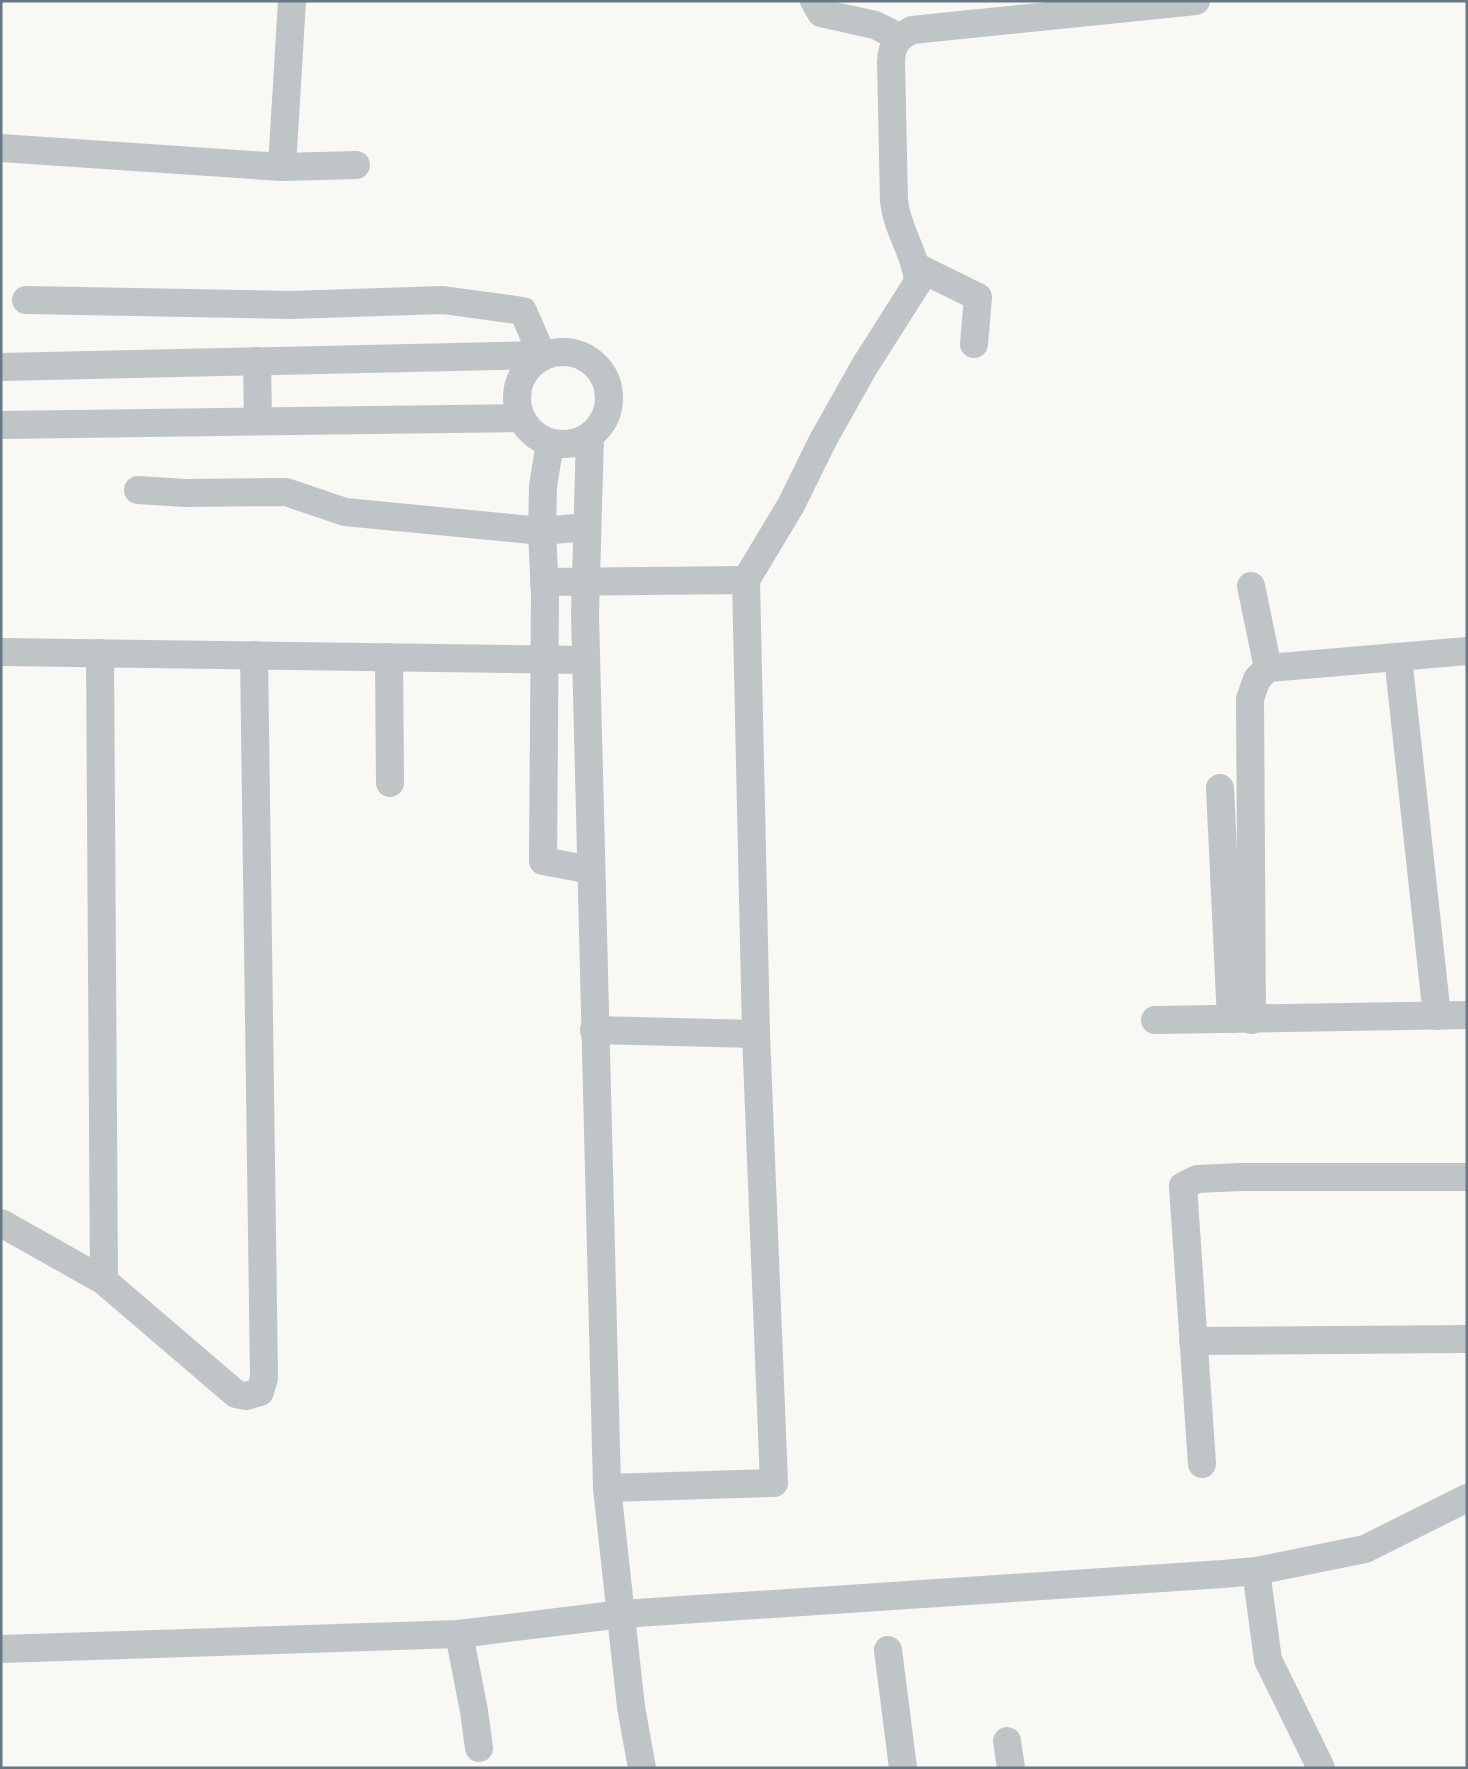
<svg xmlns="http://www.w3.org/2000/svg" width="1468" height="1769" font-family="'Source Sans 3',sans-serif">
<style>
.lines{fill:none;stroke-linecap:round;stroke-linejoin:round}
.minor{stroke:#bfc4c7;stroke-width:28}
</style>
<rect width="100%" height="100%" fill="#f8f8f5"/>
<g class="lines">
<g class="minor">
<path d="M814 1 821 13 875 25 899 37"/>
<path d="M1 148 282 167 356 165"/>
<path d="M282 167 292 1"/>
<path d="M917 267 978 297 974 344"/>
<circle cx="563" cy="398" r="46"/>
<path d="M257 361 258 421"/>
<path d="M1 367 542 355 523 311 443 300 290 305 26 300"/>
<path d="M1 425 520 418"/>
<path d="M590 436 585 614 607 1488 631 1707 642 1768"/>
<path d="M550 443 543 486 542 531 545 594 543 861 591 870"/>
<path d="M138 490 185 493 286 492 345 512 542 531 587 527"/>
<path d="M746 580 791 505 823 440 864 367 918 282C916 253 897 231 894 201L891 61C892 44 898 37 912 30L1196 1"/>
<path d="M544 582 746 580 756 1034 774 1483 607 1488"/>
<path d="M1251 586 1268 668"/>
<path d="M1 652 586 660"/>
<path d="M100 653 104 1281"/>
<path d="M389 657 390 783"/>
<path d="M1398 657 1437 1016"/>
<path d="M1220 788 1231 1019"/>
<path d="M1155 1020 1467 1015"/>
<path d="M1252 1020 1250 699 1257 679 1268 668 1467 651"/>
<path d="M594 1030 756 1034"/>
<path d="M1 1223 104 1281 236 1394 246 1396 260 1392 264 1378 254 655"/>
<path d="M1193 1341 1467 1339"/>
<path d="M1202 1464 1183 1186 1197 1179 1241 1177H1467"/>
<path d="M1256 1571 1268 1660 1321 1768"/>
<path d="M459 1634 474 1711 479 1748"/>
<path d="M1 1649 459 1634 622 1614 1223 1574 1256 1571 1365 1549 1467 1498"/>
<path d="M888 1650 903 1768"/>
<path d="M1007 1741 1011 1768"/>
</g>
</g>
<rect width="1468" height="1769" fill="none" stroke="#687885" stroke-width="5"/>
</svg>
